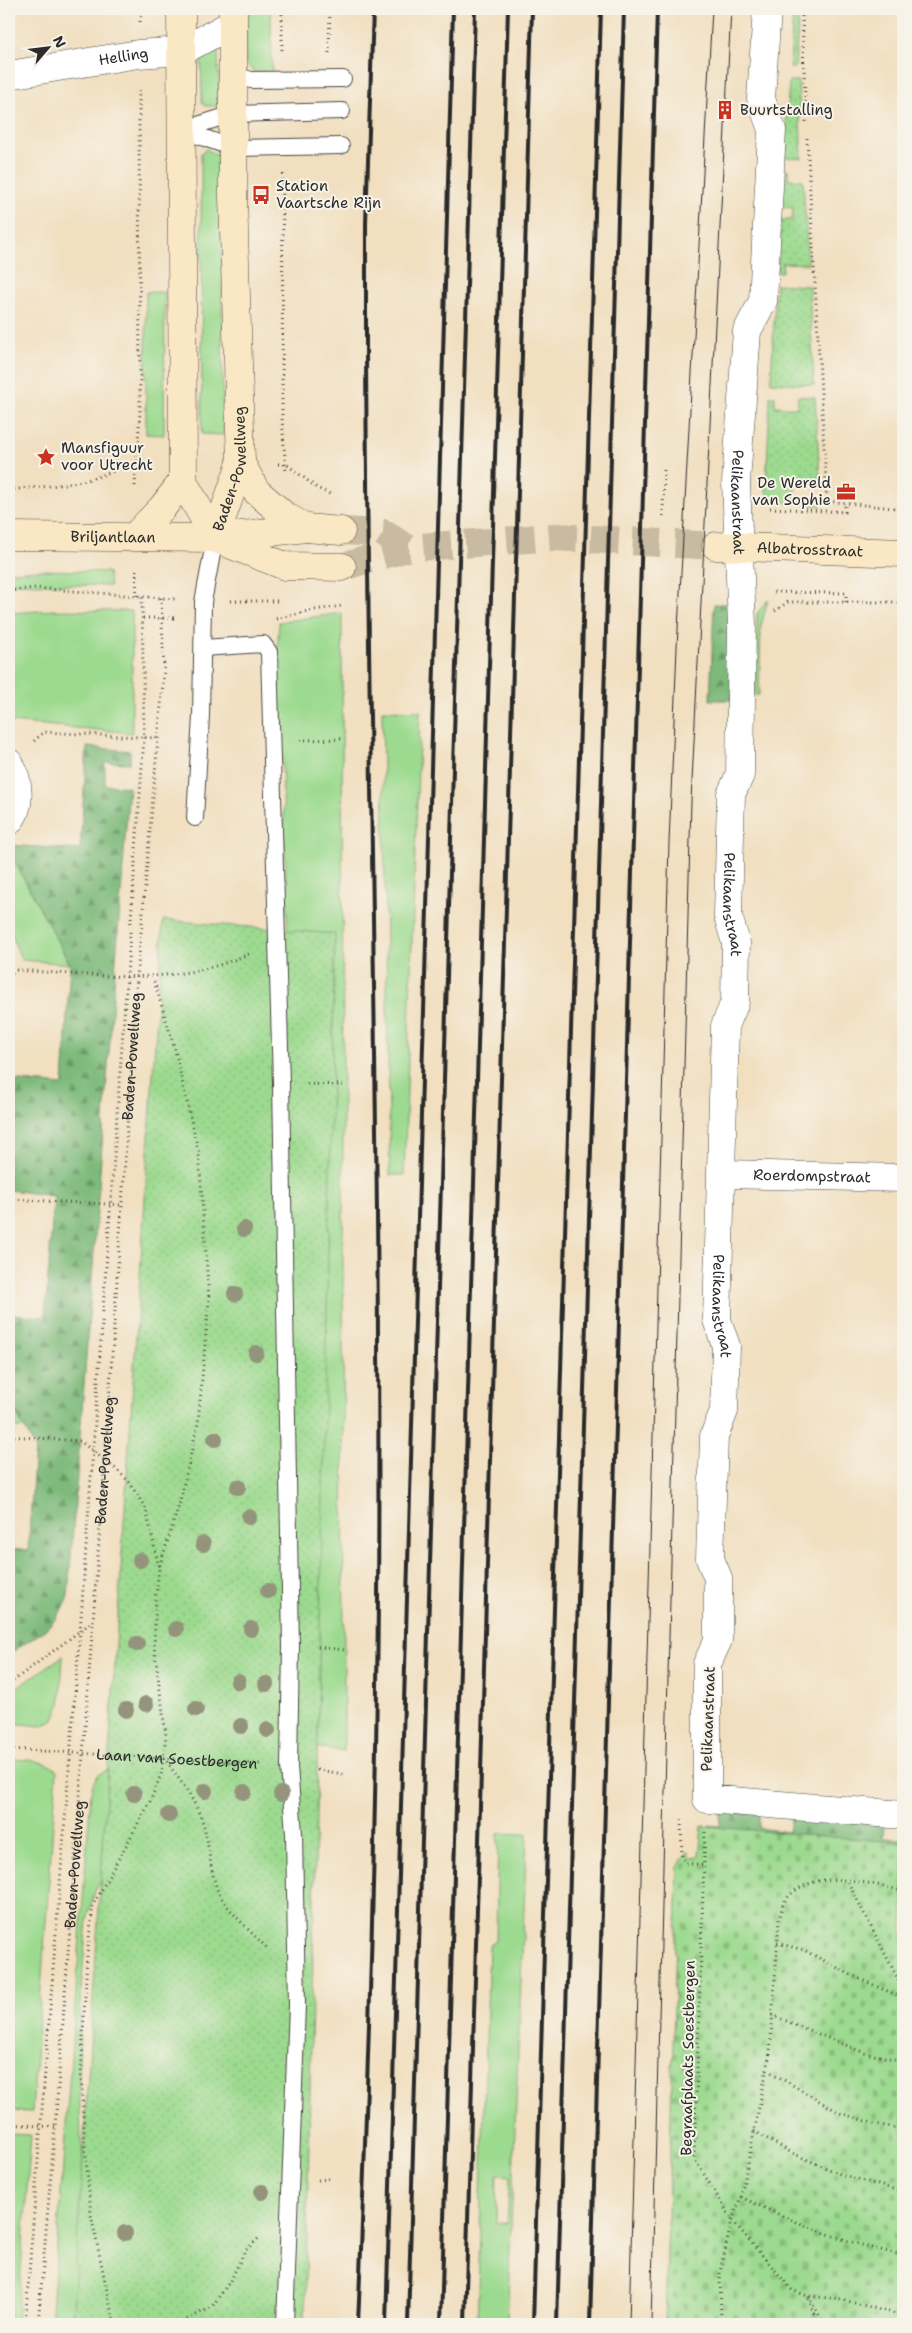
<svg xmlns="http://www.w3.org/2000/svg" width="912" height="2333" font-family="'Shantell Sans',sans-serif">
<style>
.grass{fill:#9cda8f;stroke:#64825d;fill-rule:evenodd}
.forest{fill:url(#forest-firs);stroke:#547252}
.cemetery{fill:url(#cemetery-stones);stroke:#64825d}
.park{fill:url(#park-dots);stroke:#64825d}
.lines{fill:none;stroke-linecap:round;stroke-linejoin:round}
.secondary-tunnel{stroke:#c9bba2;stroke-width:28;stroke-dasharray:28 14;stroke-linecap:butt}
.service-casing{stroke:#494641;stroke-width:18}
.minor-casing{stroke:#494641;stroke-width:29}
.secondary-casing{stroke:#494641;stroke-width:29}
.path{stroke:#494641;stroke-width:3;stroke-dasharray:1 4;stroke-linecap:butt}
.service{stroke:#fff;stroke-width:16}
.minor{stroke:#fff;stroke-width:28}
.secondary{stroke:#fae7c3;stroke-width:28}
.tram{stroke:#2b2b2b;stroke-width:1}
.rail{stroke:#2b2b2b;stroke-width:4}
.tree{fill:#94947c}
.labels{text-anchor:middle;stroke-width:4;stroke-linejoin:round;paint-order:stroke}
.street-label{font-size:15px;fill:#2b2b2b;stroke:#f7f3e8}
.poi-label{font-size:15px;fill:#2b2b2b;stroke:#f7f3e8;text-anchor:start}
</style>
<defs>
<pattern id="forest-firs" width="22" height="20" patternUnits="userSpaceOnUse" patternTransform="scale(1.25)"><rect width="22" height="20" fill="#7dba7a"/><path d="M5 1l3.5 6h-7zM16 11l3.5 6h-7z" fill="#679764"/></pattern>
<pattern id="cemetery-stones" width="16" height="16" patternUnits="userSpaceOnUse" patternTransform="scale(1.25)"><rect width="16" height="16" fill="#9cda8f"/><path d="M2 7V4a2 2 0 0 1 4 0v3zM10 15v-3a2 2 0 0 1 4 0v3z" fill="#87bb7c"/></pattern>
<pattern id="park-dots" width="8" height="8" patternUnits="userSpaceOnUse" patternTransform="scale(1.25)"><rect width="8" height="8" fill="#9cda8f"/><path d="M2 2h.1M6 6h.1" fill="none" stroke="#87bb7c" stroke-width="1.8" stroke-linecap="round"/></pattern>
</defs>
<rect width="100%" height="100%" fill="#f7f3e8"/>
<filter id="ink" filterUnits="userSpaceOnUse"><feTurbulence type="fractalNoise" baseFrequency=".02" numOctaves="2"/><feDisplacementMap in="SourceGraphic" scale="10" xChannelSelector="R" yChannelSelector="G"/><feConvolveMatrix kernelMatrix="1 2 1 2 8 2 1 2 1" color-interpolation-filters="sRGB"/></filter>
<filter id="wash" filterUnits="userSpaceOnUse"><feTurbulence type="fractalNoise" baseFrequency=".0096" numOctaves="4" result="noise"/><feDisplacementMap in="SourceGraphic" scale="20" xChannelSelector="R" yChannelSelector="G"/><feGaussianBlur stdDeviation="1.12" result="paint"/><feColorMatrix in="noise" values="0 0 0 0 0 0 0 0 0 0 0 0 0 0 0 0 0 1.4 0 .05"/><feComposite in="paint" operator="in"/></filter>
<g filter="url(#wash)">
<rect width="100%" height="100%" fill="#f1dfc0"/>
<g class="grass">
<path d="M246 9H269L271 14 272 73 254 71 246 64Z"/>
<path d="M218 47 219 106H205L202 102 201 51Z"/>
<path d="M206 149 221 157 223 435 202 434 201 153Z"/>
<path d="M146 292H165L164 435 146 434Z"/>
<path d="M41 570 108 572 110 586 9 583V572Z"/>
<path d="M768 599 761 626 759 695H755L757 614Z"/>
<path d="M53 610 132 611V733L10 722 9 613Z"/>
<path d="M342 613 344 1751 297 1745 288 942 281 734 276 670 279 622Z"/>
<path d="M382 710 420 711 404 1175H390Z"/>
<path d="M9 851 70 964 21 960 9 927Z"/>
<path d="M9 1400 24 1428H9Z"/>
<path d="M63 1656 60 1705 54 1720 42 1726 9 1723V1693Z"/>
<path d="M9 1759C26 1760 43 1759 57 1770L32 2112 9 2111Z"/>
<path d="M110 1769 107 1870 95 1891 87 1919 80 2003 79 2076 81 2139 88 2211 110 2324H51L91 1792C93 1779 98 1773 110 1769Z"/>
<path d="M498 1833 527 1834 507 2324H477L489 1946 496 1941ZM497 2175 510 2176 507 2223H496Z"/>
<path d="M9 2134 31 2135 17 2324H9Z"/>
</g>
<g class="forest">
<path d="M714 604H733L731 700H710Z"/>
<path d="M87 747 130 751V763L105 762V785L129 787 68 1596C57 1628 35 1636 9 1654V1549L28 1550 35 1447 9 1400V1314L45 1317 54 1196 9 1190V1080L63 1085 70 964 9 851V845L80 850Z"/>
<path d="M721 1812 759 1814V1828L789 1832 791 1817 884 1824 883 1838 903 1839V1858L710 1827 709 1825 720 1826Z"/>
</g>
<path class="cemetery" d="M702 1826 903 1843V2324H665L678 1866 688 1851 691 1859 699 1855Z"/>
<g class="park">
<path d="M793 9H799L795 68H790Z"/>
<path d="M789 81H798L802 158 784 157Z"/>
<path d="M783 170H788V179L803 180 808 264 783 263 782 272H777L781 220H792L793 208 781 207Z"/>
<path d="M776 284 809 286 814 385 771 382Z"/>
<path d="M770 396H775V406L797 408 798 396 815 397 820 478 795 480 796 498 821 501V506L778 502 772 499 766 491Z"/>
<path d="M163 920 335 934 305 2324H72Z"/>
</g>
</g>
<g filter="url(#ink)">
<g class="lines">
<g class="secondary-tunnel">
<path d="M341 531 383 533 407 548"/>
<path d="M342 567 407 548 555 537 716 546"/>
</g>
<g class="service-casing">
<g id="service">
<path d="M232 74 251 80 343 79"/>
<path d="M182 130 232 114 342 111"/>
<path d="M182 130 233 148 341 146"/>
<path d="M203 648 263 644 269 652 281 1083 291 1646 289 1766 294 1834 297 2005 285 2324"/>
<path d="M195 818 201 716 203 602 215 538"/>
</g>
</g>
<g class="minor-casing">
<g id="minor">
<path id="s3" d="M767 9 761 99 772 130 763 301 747 331 736 482 742 625 740 775 731 794 728 916 736 943 735 1002 725 1026 717 1320 726 1346 724 1411 714 1436 710 1559 718 1578V1640L707 1664V1799L903 1815"/>
<path id="s4" d="M9 75 138 54 182 51 232 24"/>
<path d="M9 763C19 779 22 806 9 821"/>
<path id="s5" d="M722 1174 903 1178"/>
</g>
</g>
<g class="secondary-casing">
<g id="secondary">
<path d="M181 9 183 481 215 538"/>
<path d="M241 463 256 491 285 516 306 528"/>
<path id="s6" d="M9 536 215 538 306 528 341 531"/>
<path d="M135 536 162 508 183 481"/>
<path id="s7" d="M215 538 241 463 233 196V9"/>
<path d="M219 540 285 566 342 567"/>
<path id="s8" d="M716 546 903 553"/>
</g>
</g>
<g class="path">
<path d="M282 9V53"/>
<path d="M802 16 806 122"/>
<path d="M140 22 141 9"/>
<path d="M329 53 330 9"/>
<path d="M807 138 827 501 903 509"/>
<path d="M283 174 282 418 286 472"/>
<path d="M278 464H286L317 488 332 495"/>
<path d="M135 486 140 413 139 88"/>
<path d="M9 490C36 487 64 486 90 479 111 473 128 464 150 464"/>
<path d="M770 508 845 512V503"/>
<path d="M663 516 664 468"/>
<path d="M136 570 137 597"/>
<path d="M9 591 35 588 175 599"/>
<path d="M774 592 846 593V604"/>
<path d="M231 601H280"/>
<path d="M775 611 788 602H903"/>
<path d="M143 618H175"/>
<path d="M276 619 308 611 342 606"/>
<path d="M300 740 342 739"/>
<path d="M34 741 44 732 158 738"/>
<path d="M9 977 16 970C98 975 174 988 251 953"/>
<path d="M307 1084 344 1085"/>
<path d="M9 1199 122 1205"/>
<path d="M9 1436 80 1441 116 1469 129 1482 146 1509 159 1567"/>
<path d="M318 1647 345 1650"/>
<path d="M9 1684 92 1622"/>
<path id="s1" d="M9 1749 261 1764"/>
<path d="M164 1757C180 1782 198 1801 205 1831 210 1850 210 1872 218 1891 224 1907 255 1936 268 1949"/>
<path d="M317 1770 344 1774"/>
<path d="M681 1820 682 1858 685 1863 703 1865"/>
<path d="M705 1832 694 2158 732 2220 792 2290 808 2296 840 2299 903 2316"/>
<path d="M848 1882 897 1977 903 1994"/>
<path d="M777 1943 804 1950 851 1975 903 1998"/>
<path d="M772 2015 865 2053 903 2061"/>
<path d="M767 2070 840 2113 875 2124 903 2129"/>
<path d="M9 2124 55 2127"/>
<path d="M754 2131 790 2152 840 2174 903 2192"/>
<path d="M318 2180 330 2179"/>
<path d="M741 2197C794 2222 846 2244 903 2255"/>
<path d="M25 2324 80 1631 144 738 142 597"/>
<path id="s2" d="M38 2324 55 2127 105 1461 137 978 164 671 161 597"/>
<path d="M114 2324 91 2215 85 2145 81 2076 87 1956 93 1905 150 1802 161 1774 166 1735 154 1646 156 1595 159 1568 179 1505 198 1423 209 1300 199 1154 174 1046 153 978"/>
<path d="M178 2324 212 2307 230 2281 245 2251 260 2237"/>
<path d="M721 2324 720 2272 732 2220 741 2197 770 2053 779 1920C781 1913 782 1903 787 1898 815 1867 868 1883 903 1891"/>
<path d="M813 2324 814 2314 808 2296 822 2320 827 2324"/>
</g>
<use href="#service" class="service"/>
<use href="#minor" class="minor"/>
<use href="#secondary" class="secondary"/>
<g class="tram">
<path d="M629 2324 669 843 677 647 712 9"/>
<path d="M651 2324 691 801 731 9"/>
</g>
<g class="rail">
<path d="M358 2324C368 2083 376 1841 378 1600 381 1183 368 766 366 349V223L373 9"/>
<path d="M386 2324 453 9"/>
<path d="M408 2324 475 9"/>
<path d="M441 2324 508 9"/>
<path d="M465 2324 532 9"/>
<path d="M533 2324 601 9"/>
<path d="M557 2324 624 9"/>
<path d="M590 2324 657 9"/>
</g>
</g>
<g class="tree">
<circle cx="244" cy="1229" r="8"/>
<circle cx="235" cy="1294" r="8"/>
<circle cx="256" cy="1353" r="8"/>
<circle cx="215" cy="1439" r="8"/>
<circle cx="238" cy="1487" r="8"/>
<circle cx="249" cy="1517" r="8"/>
<circle cx="203" cy="1544" r="8"/>
<circle cx="140" cy="1560" r="8"/>
<circle cx="268" cy="1591" r="8"/>
<circle cx="176" cy="1629" r="8"/>
<circle cx="251" cy="1629" r="8"/>
<circle cx="137" cy="1644" r="8"/>
<circle cx="238" cy="1682" r="8"/>
<circle cx="266" cy="1684" r="8"/>
<circle cx="146" cy="1704" r="8"/>
<circle cx="196" cy="1709" r="8"/>
<circle cx="126" cy="1710" r="8"/>
<circle cx="241" cy="1726" r="8"/>
<circle cx="268" cy="1730" r="8"/>
<circle cx="205" cy="1791" r="8"/>
<circle cx="244" cy="1792" r="8"/>
<circle cx="134" cy="1794" r="8"/>
<circle cx="281" cy="1794" r="8"/>
<circle cx="169" cy="1815" r="8"/>
<circle cx="262" cy="2192" r="8"/>
<circle cx="125" cy="2233" r="8"/>
</g>
</g>
<defs>
<g id="building-bare" transform="scale(1.5)"><path d="M-4-6H4V6H1V3H-1V6H-4ZM-2.5-4.3h1.7v1.8h-1.7ZM.8-4.3h1.7v1.8H.8ZM-2.5-1h1.7V.8h-1.7ZM.8-1h1.7V.8H.8Z" fill="#c8321e" stroke="#f7f3e8" stroke-width="2.5" paint-order="stroke"/></g>
<g id="bus-bare" transform="scale(1.5)"><path d="M-5-6H5V4H4V6H2V4H-2V6H-4V4H-5ZM-3.5-4V0h7V-4ZM-3.5 1.2v1.5H-2V1.2ZM2 1.2v1.5H3.5V1.2Z" fill="#c8321e" stroke="#f7f3e8" stroke-width="2.5" paint-order="stroke"/></g>
<g id="sight-bare" transform="scale(1.5)"><path d="M0-6L1.8-2.2L6-1.7L2.9 1.2L3.7 5.4L0 3.3L-3.7 5.4L-2.9 1.2L-6-1.7L-1.8-2.2Z" fill="#c8321e" stroke="#f7f3e8" stroke-width="2.5" paint-order="stroke"/></g>
<g id="office-bare" transform="scale(1.5)"><path d="M-6-3h4V-5.5h4V-3h4V5H-6ZM-1-4.5V-3h2v-1.5ZM-6 0V1H6V0Z" fill="#c8321e" stroke="#f7f3e8" stroke-width="2.5" paint-order="stroke"/></g>
</defs>
<g fill-rule="evenodd">
<use href="#building-bare" x="725" y="110"/>
<use href="#bus-bare" x="261" y="195"/>
<use href="#sight-bare" x="46" y="457"/>
<use href="#office-bare" x="846" y="492"/>
</g>
<g class="labels">
<g class="street-label">
<text dy="5" stroke="none"><textPath href="#s4" startOffset="116">Helling</textPath></text>
<text dy="5" stroke="none"><textPath href="#s7" startOffset="72">Baden-Powellweg</textPath></text>
<text dy="5" stroke="none"><textPath href="#s3" startOffset="500">Pelikaanstraat</textPath></text>
<text dy="5" stroke="none"><textPath href="#s6" startOffset="104">Briljantlaan</textPath></text>
<text dy="5" stroke="none"><textPath href="#s8" startOffset="94">Albatrosstraat</textPath></text>
<text dy="5" stroke="none"><textPath href="#s3" startOffset="905">Pelikaanstraat</textPath></text>
<text dy="5" stroke="none"><textPath href="#s2" startOffset="1271">Baden-Powellweg</textPath></text>
<text dy="5" stroke="none"><textPath href="#s5" startOffset="90">Roerdompstraat</textPath></text>
<text dy="5" stroke="none"><textPath href="#s3" startOffset="1310">Pelikaanstraat</textPath></text>
<text dy="5" stroke="none"><textPath href="#s2" startOffset="866">Baden-Powellweg</textPath></text>
<text transform="translate(708 1719) rotate(-88)" y="5">Pelikaanstraat</text>
<text dy="5" stroke="none"><textPath href="#s1" startOffset="168">Laan van Soestbergen</textPath></text>
<text dy="5" stroke="none"><textPath href="#s2" startOffset="461">Baden-Powellweg</textPath></text>
<text transform="translate(688 2058) rotate(-89)" y="5">Begraafplaats Soestbergen</text>
</g>
<g class="poi-label">
<text x="740" y="115">Buurtstalling</text>
<text x="276" y="191">Station<tspan x="276" dy="17">Vaartsche Rijn</tspan></text>
<text x="61" y="453">Mansfiguur<tspan x="61" dy="17">voor Utrecht</tspan></text>
<text x="831" y="488" text-anchor="end">De Wereld<tspan x="831" dy="17">van Sophie</tspan></text>
</g>
</g>
<rect width="912" height="2333" fill="none" stroke="#f7f3e8" stroke-width="30"/>
<g transform="translate(48 48) rotate(62)" stroke="#f7f3e8" stroke-width="4" paint-order="stroke">
<path d="M0-4L9 19L0 12L-9 19Z" fill="#2b2b2b"/>
<text y="-8" font-size="14" font-weight="bold" text-anchor="middle" fill="#2b2b2b">N</text>
</g>
</svg>
